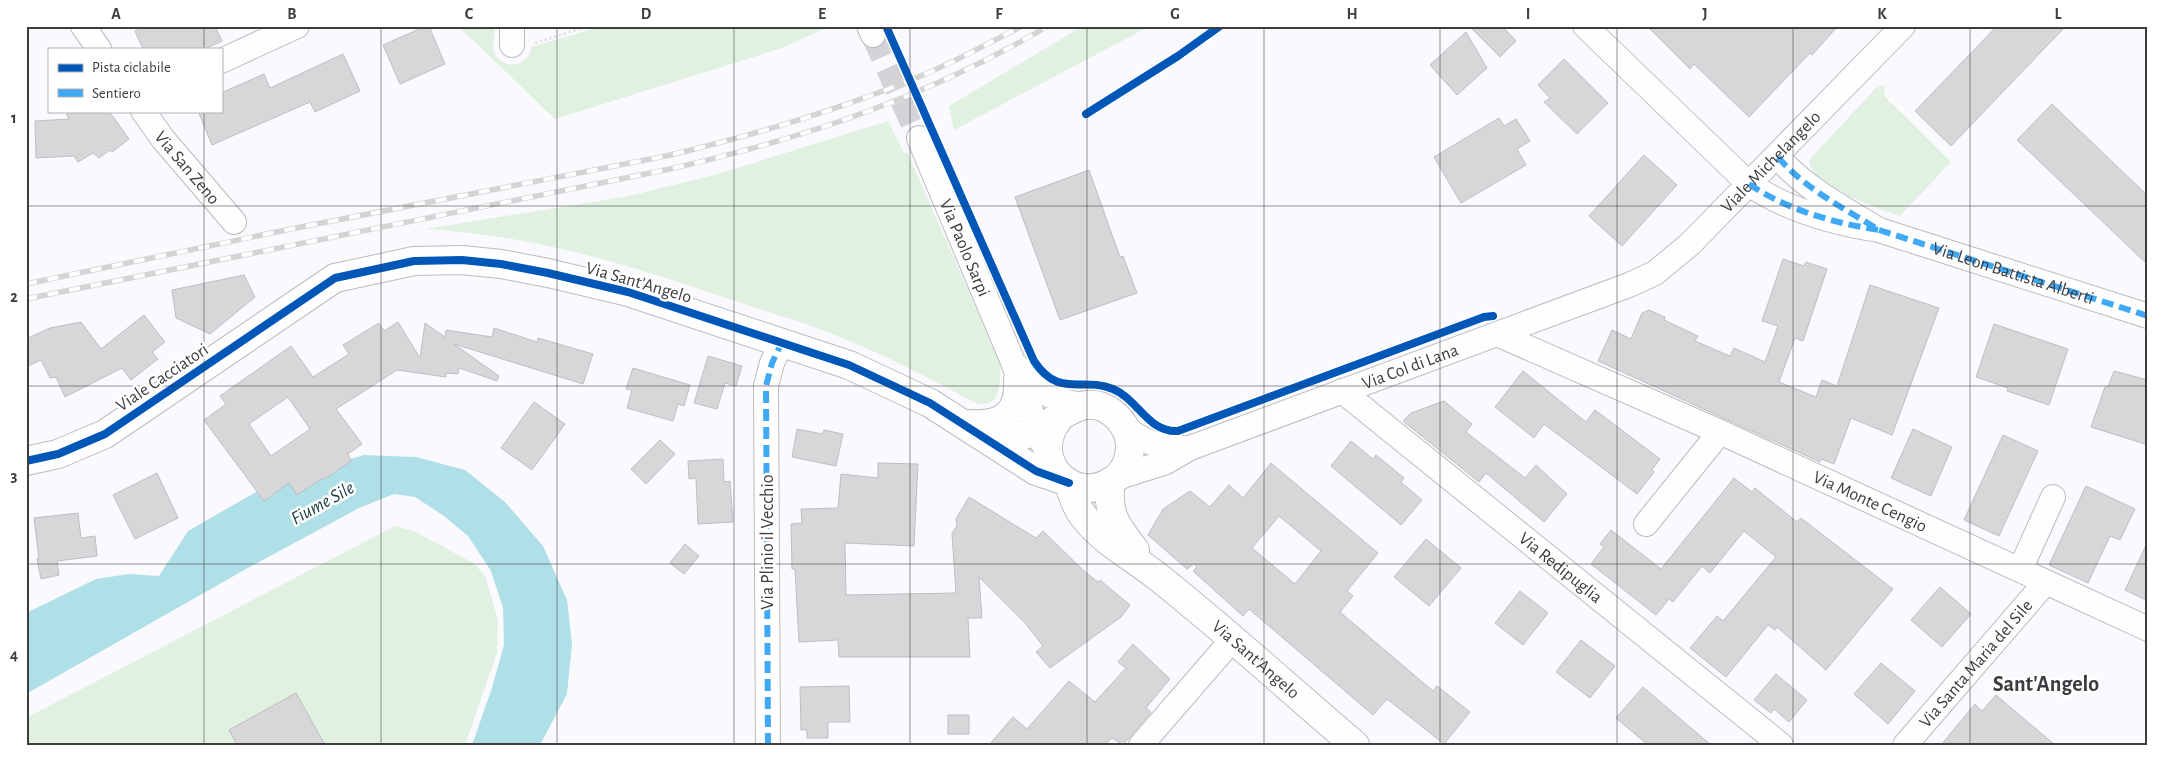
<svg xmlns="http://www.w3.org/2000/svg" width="2174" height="771" font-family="'Alegreya Sans',sans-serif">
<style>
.green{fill:#e0f1e1}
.water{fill:#b0e0e7}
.building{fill:#d7d6d9;stroke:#bfbec1;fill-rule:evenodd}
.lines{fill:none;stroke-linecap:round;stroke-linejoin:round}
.street-tunnel{stroke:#d4d3d8;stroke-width:24;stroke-dasharray:24 12;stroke-linecap:butt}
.street-casing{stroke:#bcbbbf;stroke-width:26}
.secondary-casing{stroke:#bcbbbf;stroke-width:30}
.path{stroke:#e3e3e4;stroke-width:3;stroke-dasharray:2.5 2.5;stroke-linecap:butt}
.street{stroke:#fefeff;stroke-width:24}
.secondary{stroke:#fefeff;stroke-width:28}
.rail-casing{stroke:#d5d4d5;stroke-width:5.5}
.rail{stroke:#fff;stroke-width:4;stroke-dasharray:11;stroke-linecap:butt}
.quiet{stroke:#3fa9f5;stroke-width:6;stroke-dasharray:12 6;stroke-linecap:butt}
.cycleway-casing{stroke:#fff;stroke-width:11}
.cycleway{stroke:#0057b8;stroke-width:8}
.grid{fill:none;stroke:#3d3c3f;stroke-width:1;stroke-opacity:0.55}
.labels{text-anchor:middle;stroke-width:5;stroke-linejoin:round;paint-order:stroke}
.street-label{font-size:18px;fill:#3d3c3f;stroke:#fff}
.water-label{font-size:19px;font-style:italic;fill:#193b3f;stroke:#fff}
.district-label{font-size:22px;font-weight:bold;fill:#3d3c41;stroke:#fff}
.neatline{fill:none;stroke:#3d3c3f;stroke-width:2}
.grid-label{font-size:16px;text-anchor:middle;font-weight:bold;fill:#3d3c3f}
</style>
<rect width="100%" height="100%" fill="#faf9fe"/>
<g class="green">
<path d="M458 26H495C496 35 491 46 495 54 504 71 530 66 531 47L602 26H831L779 49 555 119Z"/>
<path d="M1083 26H1150L954 130 949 106Z"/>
<path d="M1884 85 1885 97 1951 162 1900 216C1878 208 1811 187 1809 160L1876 88Z"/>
<path d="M888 121 904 153 907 152 1001 365C999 383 1003 409 976 403 934 381 891 358 847 340 805 322 760 310 717 295 621 262 528 235 426 229L629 196 718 174Z"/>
<path d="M395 526 414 531 475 564 486 578 498 621 497 653 465 745H26V718Z"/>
</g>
<path class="water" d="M364 455 416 457 465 470 505 502 543 546 567 600 572 644 567 694 540 745H472L491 691 504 645 503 608 491 571 468 536 444 516 415 497 394 494 359 508 246 569 26 694V613L96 579 129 574 159 576 188 531 268 485Z"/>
<g class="building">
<path d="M146 26H215L222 41 205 49H143L135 31Z"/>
<path d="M426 26H429L445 64 400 84 383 45Z"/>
<path d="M1469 26H1502L1516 41 1500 57Z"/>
<path d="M1647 26H1838L1812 55 1810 53 1749 117 1694 64 1690 69Z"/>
<path d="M1997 26H2066L1951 146 1915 111Z"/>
<path d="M1466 32 1487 68 1457 95 1430 65Z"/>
<path d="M343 54 360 91 315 112 310 102 212 145 198 111H221V93L264 74 270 88Z"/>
<path d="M1564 59 1608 103 1577 134 1544 102 1550 98 1538 85Z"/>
<path d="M2052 104 2148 196V265L2017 140Z"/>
<path d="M65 111H109L129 139 112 152 110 150 99 158 93 153 78 162 74 156 36 158 35 121 69 119Z"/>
<path d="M1499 118 1504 126 1516 119 1530 141 1517 149 1526 165 1461 203 1434 157Z"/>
<path d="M1644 155 1677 185 1622 246 1589 216Z"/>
<path d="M1089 170 1120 257 1123 256 1137 293 1060 320 1015 197Z"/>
<path d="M1783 259 1804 266 1806 262 1827 269 1803 341 1795 338 1779 382 1816 397 1822 380 1837 386 1870 285 1939 308 1892 435 1851 418 1834 464 1821 459 1820 462 1598 361 1612 330 1631 339 1642 313 1649 310 1665 317 1664 320 1698 336 1695 341 1730 356 1734 348 1765 362 1778 326 1762 321Z"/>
<path d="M244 275 255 297 210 334 176 318 172 290Z"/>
<path d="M144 315 165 342 152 352 158 359 131 380 122 368 65 397 56 377 50 378 41 360 26 367V339L50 328 81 322 101 349Z"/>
<path d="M398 322 420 358 425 323 445 337 446 330 492 337 494 328 537 342 538 338 593 354 583 384 454 344 499 376 497 381 459 368 458 374 446 373V377L397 370 336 409 362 444 348 454 351 461 325 479 323 478 297 495 289 483 264 501 204 420 226 404 220 396 291 346 313 377 349 354 343 345 379 323 384 331ZM288 397 310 429 271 456 249 424Z"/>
<path d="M1994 324 2068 349 2049 405 2007 391 2008 388 1976 377Z"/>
<path d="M708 356 742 366 736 386 725 383 717 409 694 403Z"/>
<path d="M633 368 690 385 684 406 678 404 673 421 627 408 632 390 626 389Z"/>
<path d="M1523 371 1586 422 1595 410 1660 459 1652 470 1654 472 1637 494 1544 424 1534 438 1495 407Z"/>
<path d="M2114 371 2148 380V445L2091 427 2105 387H2108Z"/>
<path d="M1444 401 1472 424 1466 432 1525 478 1536 465 1567 494 1544 522 1486 473 1479 482 1403 421 1411 413Z"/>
<path d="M534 402 565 424 532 470 501 448Z"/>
<path d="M797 429 823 434 824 430 843 434 836 466 792 457Z"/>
<path d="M1913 429 1952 447 1931 496 1891 478Z"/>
<path d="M2003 435 2038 451 1999 536 1964 520Z"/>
<path d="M660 440 675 454 646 484 631 469Z"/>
<path d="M1351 441 1373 459 1376 455 1404 478 1401 482 1422 500 1401 525 1331 466Z"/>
<path d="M723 459 724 482 730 481 733 522 698 524 696 478 689 479 688 461Z"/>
<path d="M878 463 918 464 914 546 845 543 846 595 956 593 952 534 957 525 956 519 969 497 1036 538 1043 531 1083 570 1098 582 1100 580 1130 605 1121 617 1050 668 1036 652 1043 646 1026 624 979 577 982 618H968L970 657H839L838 640 799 642 795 569H792L791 524 802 523 801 509 838 508 841 474 878 478Z"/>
<path d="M1271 463 1378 553 1347 591 1353 596 1340 612 1433 691 1437 686 1470 712 1444 744 1387 699 1373 715 1249 609 1243 616 1193 571 1197 567 1194 564 1187 569 1148 535 1163 509 1190 491 1210 507 1229 485 1243 498ZM1279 516 1321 551 1295 584 1252 548Z"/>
<path d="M157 473 178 518 135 539 113 495Z"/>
<path d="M1734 478 1752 492 1755 488 1797 522 1801 518 1893 589 1826 670 1777 627 1775 630 1768 625 1726 677 1690 648 1717 616 1723 621 1776 557 1744 531 1710 573 1702 566 1673 602 1669 599 1656 615 1591 564 1604 547 1600 544 1611 530 1661 569Z"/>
<path d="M2086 486 2135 509 2120 540 2110 536 2088 583 2049 565Z"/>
<path d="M78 513 81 538 95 536 97 556 57 561 59 575 41 579 37 559H39L34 518Z"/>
<path d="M1426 539 1461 568 1429 606 1394 577Z"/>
<path d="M2148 541V601L2125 590Z"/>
<path d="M685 544 699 556 684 574 670 563Z"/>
<path d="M1940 587 1971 614 1942 647 1911 620Z"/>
<path d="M1520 591 1548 613 1523 645 1495 623Z"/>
<path d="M1581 640 1615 666 1590 698 1556 672Z"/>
<path d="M1133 644 1170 679 1146 708 1151 712 1123 745 1112 738 1105 745H989L1013 717 1027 729 1069 681 1095 702 1126 668 1118 662Z"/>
<path d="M1881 663 1915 691 1888 724 1854 694Z"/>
<path d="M1776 674 1807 700 1789 722 1774 709 1771 713 1754 700Z"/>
<path d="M849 686 850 722H828V738H807V730H801L800 687Z"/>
<path d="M1643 687 1711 745H1648L1616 718Z"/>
<path d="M296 693 325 745H237L229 730Z"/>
<path d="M1996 695 2055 745H1941L1975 704 1982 711Z"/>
<rect x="948" y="715" width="21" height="19"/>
</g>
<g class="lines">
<path class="street-tunnel" d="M873 35 919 138"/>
<g class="street-casing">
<g id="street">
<path d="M83 26 99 49"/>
<path d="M512 26V45"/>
<path d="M869 26 873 35"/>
<path d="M1585 26 1749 184C1787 210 1834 223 1879 230 1842 207 1805 189 1777 156"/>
<path d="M221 61 297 26"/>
<path id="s1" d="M143 111 163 139 234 222"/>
<path id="s2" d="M919 138 1011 357 1044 446"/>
<path id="s3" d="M1879 230 2148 316"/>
<path id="s4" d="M1497 334 1720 432 2148 629"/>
<path d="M1019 368C1038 394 1053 399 1084 406"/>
<path id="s5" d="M1342 391 1781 745"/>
<path d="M1126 428C1148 445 1163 448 1190 448"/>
<path id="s6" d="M1116 478 1166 462 1190 448 1629 285 1655 273 1690 244 1903 26"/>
<path d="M1646 524 1720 432"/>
<path d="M2020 570 2053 497"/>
<path d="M768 745 766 386 772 363 782 342"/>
<path d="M1141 745 1232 640"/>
<path id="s7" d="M1905 745 2046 582"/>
</g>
</g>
<g class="secondary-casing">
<g id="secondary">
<path d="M972 424C1004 426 1020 412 1018 380"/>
<path d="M983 429C994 435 1007 438 1020 436 1054 430 1083 382 1118 418 1126 426 1131 438 1130 449 1129 461 1124 472 1115 479 1071 511 1021 453 1065 412"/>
<path d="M26 461 58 454 105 434 335 278 414 261 462 260 501 264 548 273 628 292 849 365 930 403 1036 471 1066 481"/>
<path d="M1111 481C1106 513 1116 526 1135 550"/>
<path id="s8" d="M1069 483C1072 495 1076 507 1084 517 1104 543 1133 557 1158 577 1225 630 1289 689 1355 745"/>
</g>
</g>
<path class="path" d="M535 43 588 26"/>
<use href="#street" class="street"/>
<use href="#secondary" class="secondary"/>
<g class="rail-casing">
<g id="rail">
<path d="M26 284 291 229 666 156C754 135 840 110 923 75 957 61 989 43 1022 26"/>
<path d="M26 299 670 169C805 138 928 97 1048 26"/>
</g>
</g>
<use href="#rail" class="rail"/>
<g class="quiet">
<path d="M1749 184C1787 210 1834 223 1879 230 1842 207 1805 189 1777 156"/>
<path d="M1879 230 2148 316"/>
<path d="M768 745 766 386 772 363 782 342"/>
</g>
<g class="cycleway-casing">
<g id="cycleway">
<path d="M886 26 1034 361C1059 399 1082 376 1113 389 1138 399 1148 433 1178 431L1484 317 1493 316"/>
<path d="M1086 114 1178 56 1220 26"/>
<path d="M26 461 58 454 105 434 335 278 414 261 462 260 501 264 548 273 628 292 849 365 930 403 1036 471 1069 483"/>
</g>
</g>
<use href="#cycleway" class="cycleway"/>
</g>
<path class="grid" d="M204 26V49M381 26V745M557 26V745M734 26V745M910 26V745M1087 26V745M1264 26V745M1440 26V745M1617 26V745M1793 26V745M1970 26V745M204 111V745M26 206H2148M26 386H2148M26 564H2148"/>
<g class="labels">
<g class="street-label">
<text dy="6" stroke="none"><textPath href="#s6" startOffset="738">Viale Michelangelo</textPath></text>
<text dy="6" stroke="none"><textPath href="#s1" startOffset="72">Via San Zeno</textPath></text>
<text dy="6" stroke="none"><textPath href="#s2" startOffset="119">Via Paolo Sarpi</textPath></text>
<text dy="6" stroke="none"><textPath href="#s3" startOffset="141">Via Leon Battista Alberti</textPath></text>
<text transform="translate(639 282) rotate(16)" y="6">Via Sant'Angelo</text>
<text dy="6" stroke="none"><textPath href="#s6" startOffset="315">Via Col di Lana</textPath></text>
<text transform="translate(162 377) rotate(-34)" y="6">Viale Cacciatori</text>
<text dy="6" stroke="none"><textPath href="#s4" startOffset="409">Via Monte Cengio</textPath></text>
<text transform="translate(767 542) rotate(-90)" y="6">Via Plinio il Vecchio</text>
<text dy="6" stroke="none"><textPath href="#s5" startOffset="281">Via Redipuglia</textPath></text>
<text dy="6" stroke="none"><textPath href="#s8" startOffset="261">Via Sant'Angelo</textPath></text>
<text dy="6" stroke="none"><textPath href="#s7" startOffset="108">Via Santa Maria del Sile</textPath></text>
</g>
<g class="water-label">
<text transform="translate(322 502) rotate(-29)" y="7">Fiume Sile</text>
</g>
<g class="district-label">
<text x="2046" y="691">Sant'Angelo</text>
</g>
</g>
<rect width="2174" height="771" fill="none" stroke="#ffffff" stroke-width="55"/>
<rect x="48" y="48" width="175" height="65" fill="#ffffff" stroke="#b1b1b2"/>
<rect x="58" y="64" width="25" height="8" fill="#0057b8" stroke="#b1b1b2"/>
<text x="92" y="72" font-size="15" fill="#3d3c3f">Pista ciclabile</text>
<rect x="58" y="89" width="25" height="8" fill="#3fa9f5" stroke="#b1b1b2"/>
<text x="92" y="98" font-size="15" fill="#3d3c3f">Sentiero</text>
<rect x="28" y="28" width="2118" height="716" class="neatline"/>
<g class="grid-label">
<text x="116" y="19">A</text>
<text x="292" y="19">B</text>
<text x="469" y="19">C</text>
<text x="646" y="19">D</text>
<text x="822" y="19">E</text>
<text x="999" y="19">F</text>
<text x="1175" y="19">G</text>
<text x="1352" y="19">H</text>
<text x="1528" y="19">I</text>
<text x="1705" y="19">J</text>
<text x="1882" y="19">K</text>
<text x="2058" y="19">L</text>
<text x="14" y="123">1</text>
<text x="14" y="302">2</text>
<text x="14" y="481">3</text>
<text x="14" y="660">4</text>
</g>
</svg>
